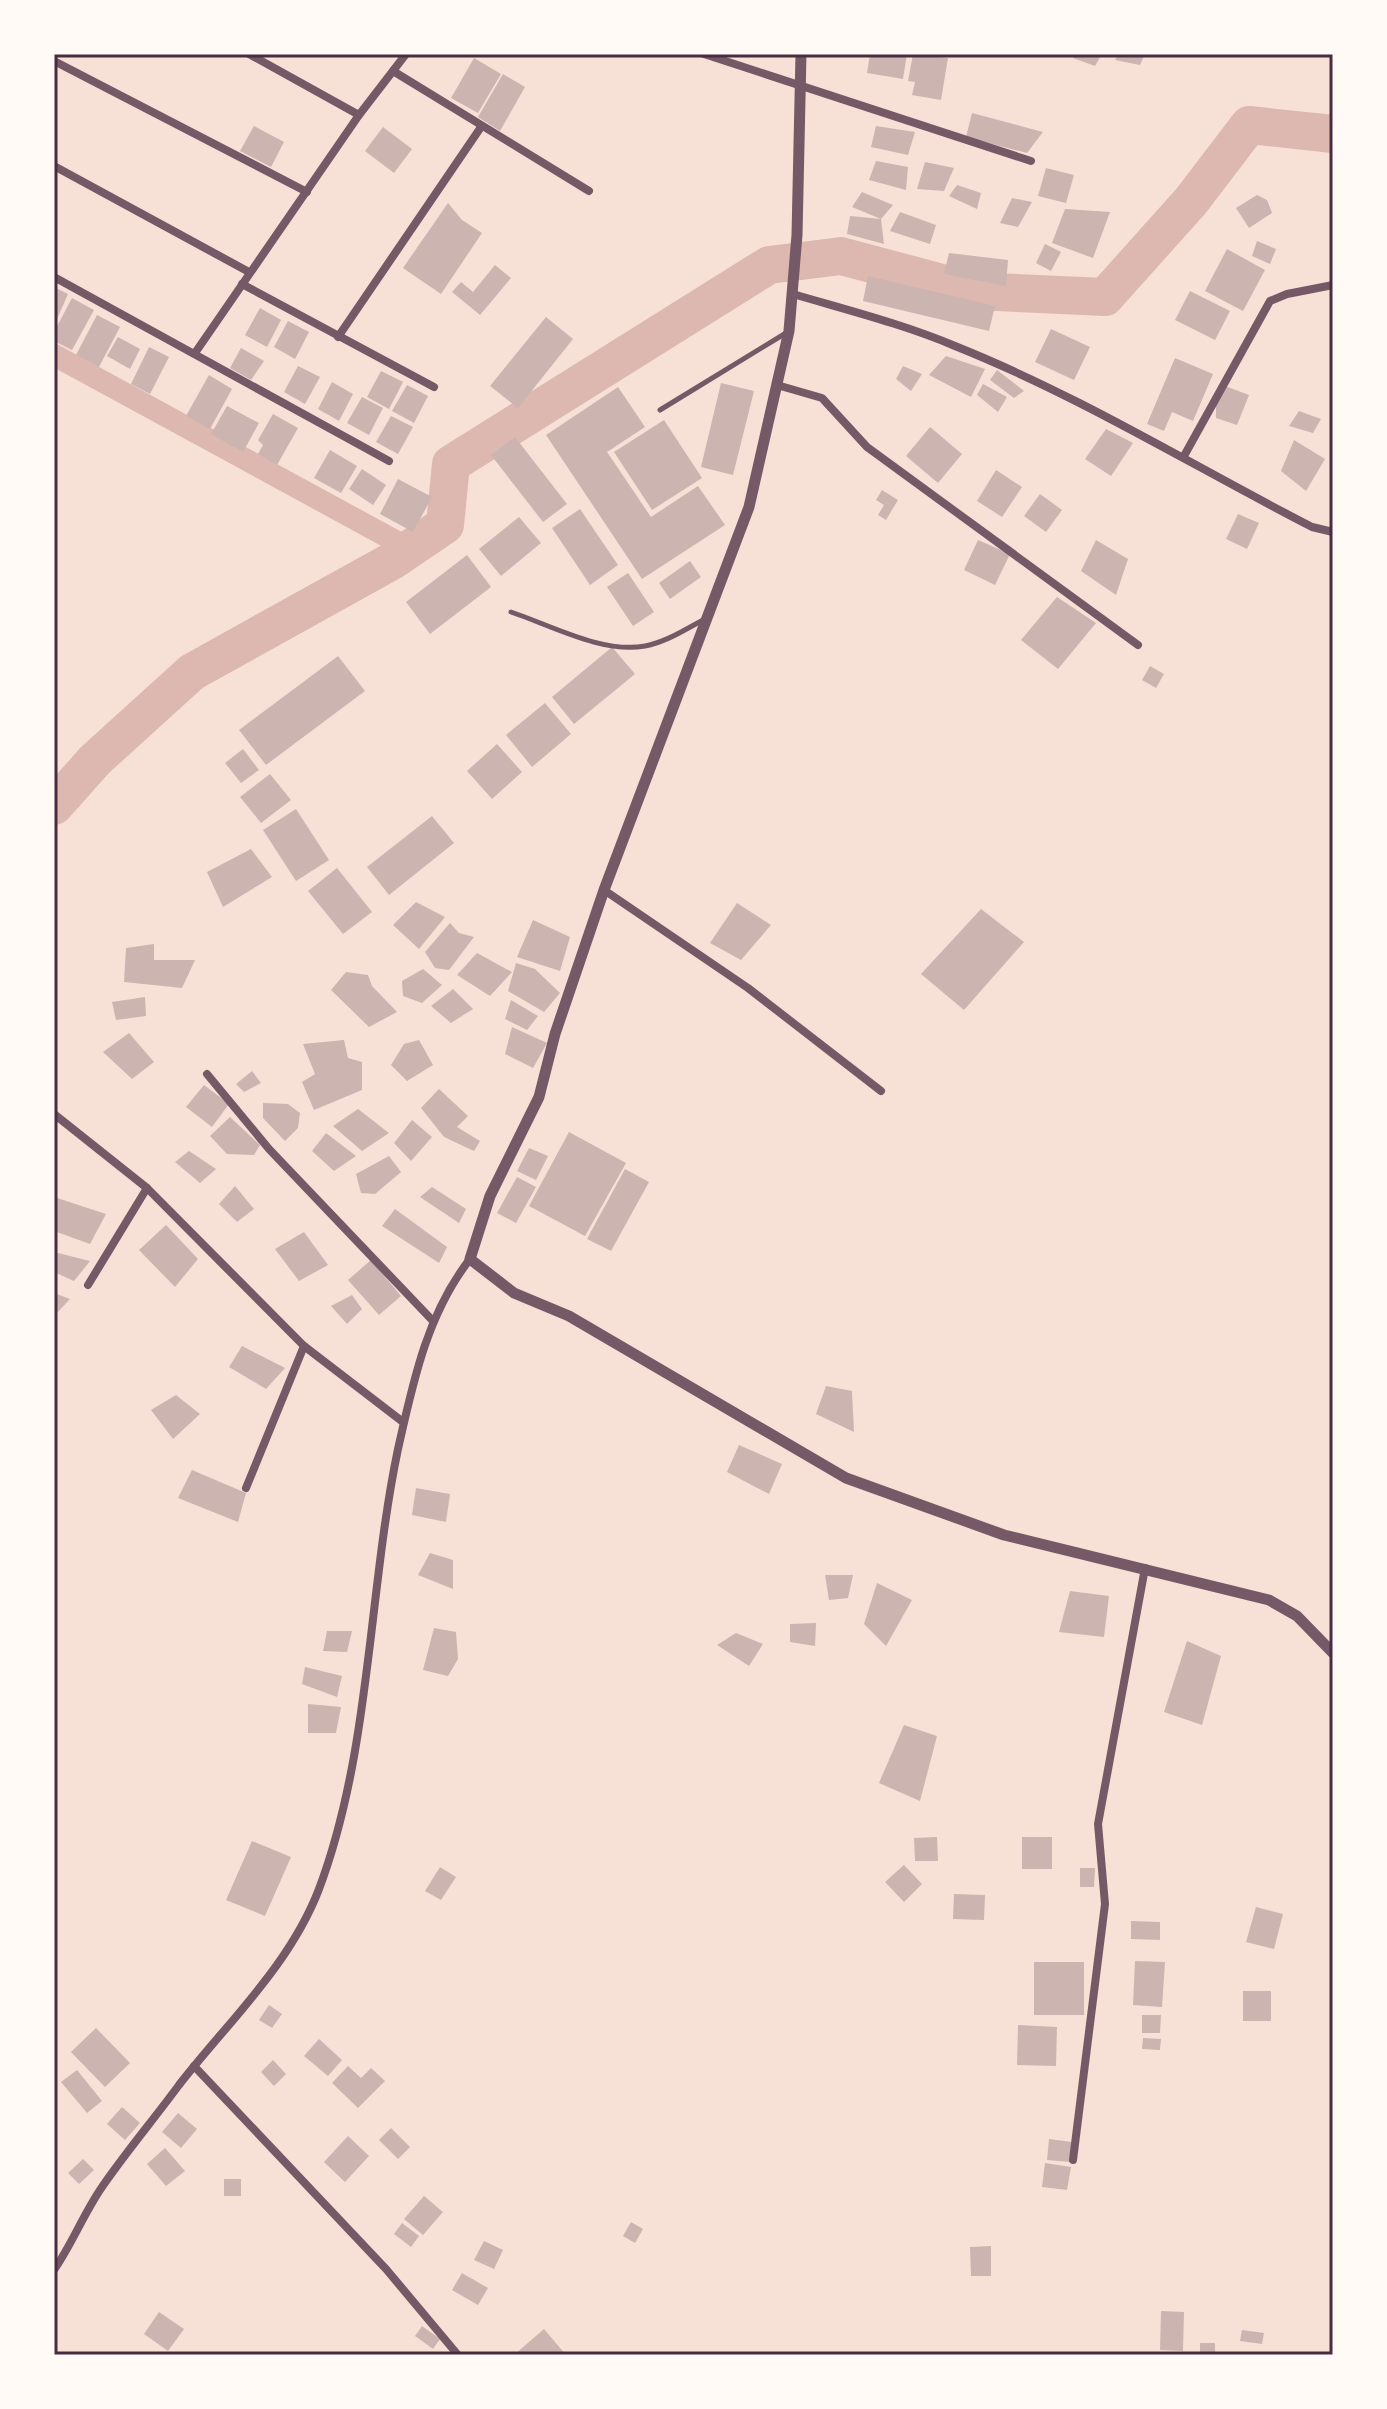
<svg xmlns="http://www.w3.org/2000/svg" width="1387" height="2409" font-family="Roboto,sans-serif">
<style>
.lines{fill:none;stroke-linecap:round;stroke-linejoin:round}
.canal{stroke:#dcb8b0;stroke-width:22}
.river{stroke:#dcb8b0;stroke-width:38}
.building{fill:#ccb4b1}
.service{stroke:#755966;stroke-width:5}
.minor{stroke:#755966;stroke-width:8}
.tertiary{stroke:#755966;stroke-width:11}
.neatline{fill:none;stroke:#4a2c40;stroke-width:3}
</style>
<rect width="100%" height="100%" fill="#f7e1d7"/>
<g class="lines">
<path class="canal" d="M54 355 410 549"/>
<path class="river" d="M54 806 95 760 192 672 392 561 445 525 451 464 769 265 841 256 972 291 1105 297 1191 201 1249 125 1333 134"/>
</g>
<g class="building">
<path d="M870 54H907L903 79 867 73Z"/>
<path d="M913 54 948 58 941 100 912 95 915 82 908 81Z"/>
<path d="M1075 54H1102L1095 66 1073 58Z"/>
<path d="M1119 54H1145L1140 65 1115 60Z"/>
<path d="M474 58 501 74 478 113 451 98Z"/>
<path d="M503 74 525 87 500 131 478 117Z"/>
<path d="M972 113 1043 132 1027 153 966 137Z"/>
<path d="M254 126 284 142 271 167 240 151Z"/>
<path d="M876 126 915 132 908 155 871 147Z"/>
<path d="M383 127 412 149 394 173 365 151Z"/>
<path d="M876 161 908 167 906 190 869 180Z"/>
<path d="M925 162 954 168 944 191 917 189Z"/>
<path d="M1046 168 1074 175 1066 203 1038 196Z"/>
<path d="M957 185 981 193 977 209 949 196Z"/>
<path d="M862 192 893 205 881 219 884 244 847 234 850 216 881 219 852 207Z"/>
<path d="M1257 195 1267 200 1272 213 1249 228 1236 208Z"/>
<path d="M1012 198 1032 202 1018 227 1000 223Z"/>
<path d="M448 203 462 220 482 233 441 294 403 268Z"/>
<path d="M1065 209 1110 212 1093 258 1052 243Z"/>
<path d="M900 212 936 225 930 244 890 231Z"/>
<path d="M1257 241 1276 249 1270 264 1252 256Z"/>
<path d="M1045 244 1061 252 1051 271 1036 263Z"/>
<path d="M1227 249 1265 270 1243 311 1205 291Z"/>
<path d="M949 253 1008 260 1006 286 944 274Z"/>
<path d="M495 265 511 278 480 315 452 292 461 282 473 292Z"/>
<path d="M868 276 995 306 989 331 863 301Z"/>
<path d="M54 287 68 294 57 319 54 317Z"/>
<path d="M1190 291 1230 311 1215 340 1175 320Z"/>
<path d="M72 298 94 310 72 350 54 341V332Z"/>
<path d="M260 308 281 320 267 347 245 335Z"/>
<path d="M97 315 120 327 99 367 76 355Z"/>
<path d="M546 317 573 339 518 408 490 386Z"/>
<path d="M288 321 309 332 295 359 274 347Z"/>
<path d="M1051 329 1090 347 1074 380 1035 362Z"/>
<path d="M118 337 140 349 130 369 107 356Z"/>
<path d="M149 347 169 357 150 394 131 384Z"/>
<path d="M241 348 264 361 251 380 230 368Z"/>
<path d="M946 356 985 369 971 397 929 375Z"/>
<path d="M1175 358 1213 374 1193 421 1172 412 1164 431 1147 424Z"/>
<path d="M298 366 320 377 305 404 284 392Z"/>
<path d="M903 366 922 374 911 391 896 379Z"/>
<path d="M997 370 1024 391 1014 398 990 380Z"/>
<path d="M381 371 403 382 389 409 367 397Z"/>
<path d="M209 375 232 389 210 429 186 416Z"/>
<path d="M332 382 353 394 339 421 318 409Z"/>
<path d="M721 383 754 391 733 475 701 467Z"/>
<path d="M983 384 1007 397 998 412 977 395Z"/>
<path d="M407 385 428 396 414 423 392 411Z"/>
<path d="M1225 386 1249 395 1237 425 1216 418V405Z"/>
<path d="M618 387 645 427 607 452 651 517 698 486 725 525 642 579 546 435Z"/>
<path d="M362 397 383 408 369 435 347 423Z"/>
<path d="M227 406 259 423 243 452 211 434Z"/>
<path d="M1299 411 1321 419 1313 433 1289 426Z"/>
<path d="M273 414 298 428 277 465 258 454 263 445 258 440Z"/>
<path d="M391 416 413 427 398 454 376 442Z"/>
<path d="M664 420 702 478 652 510 614 452Z"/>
<path d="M930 427 962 454 938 483 906 456Z"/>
<path d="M1106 429 1133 443 1111 476 1085 459Z"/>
<path d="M515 437 567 504 543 522 491 455Z"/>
<path d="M1294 440 1325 459 1306 491 1281 471Z"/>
<path d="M330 450 357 466 341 493 314 478Z"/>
<path d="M362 469 386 485 373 505 349 489Z"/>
<path d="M996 470 1022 487 1002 517 977 501Z"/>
<path d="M398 479 432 497 413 532 380 514Z"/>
<path d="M882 490 898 500 886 520 878 515 884 505 876 500Z"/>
<path d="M1040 494 1062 510 1046 532 1024 516Z"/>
<path d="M580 509 618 565 590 585 552 528Z"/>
<path d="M1238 514 1259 523 1247 549 1226 539Z"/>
<path d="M519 517 541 543 501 576 479 549Z"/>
<path d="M978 540 1010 554 995 585 964 570Z"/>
<path d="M1096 540 1128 559 1116 595 1081 571Z"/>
<path d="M467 555 491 587 430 634 406 602Z"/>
<path d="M690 561 701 577 670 599 659 583Z"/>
<path d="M628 573 654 612 633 626 607 587Z"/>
<path d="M1057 597 1096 623 1058 669 1021 640Z"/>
<path d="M612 647 635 674 574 724 552 697Z"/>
<path d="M338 656 365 691 266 765 239 730Z"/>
<path d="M1150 666 1164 674 1156 688 1142 680Z"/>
<path d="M545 703 571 734 532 767 506 735Z"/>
<path d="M497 744 522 772 492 799 467 771Z"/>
<path d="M243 749 259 770 241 783 225 763Z"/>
<path d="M270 774 291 800 261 823 240 797Z"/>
<path d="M296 809 329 860 296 881 263 830Z"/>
<path d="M432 816 454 843 389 895 367 867Z"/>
<path d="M251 849 272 877 223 907 207 872Z"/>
<path d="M337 868 372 912 343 934 308 891Z"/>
<path d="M416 902 445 917 419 949 393 925Z"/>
<path d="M737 903 771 925 741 960 710 943Z"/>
<path d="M981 909 1024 942 964 1010 921 974Z"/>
<path d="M533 920 570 937 560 971 517 957Z"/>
<path d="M450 923 459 933 474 937 449 970 435 968 425 952Z"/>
<path d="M154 944V960H195L182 988 124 982 126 948Z"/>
<path d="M477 953 512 972 490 996 457 975Z"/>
<path d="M516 963 535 969 560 993 544 1012 508 991Z"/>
<path d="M423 969 442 985 422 1003 403 996 402 981Z"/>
<path d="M346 972 368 975 372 986 397 1012 369 1027 331 990Z"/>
<path d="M453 989 473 1009 451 1023 431 1006Z"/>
<path d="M145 997 146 1016 116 1020 112 1002Z"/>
<path d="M511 1000 538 1016 527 1030 505 1019Z"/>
<path d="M512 1027 547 1043 533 1068 505 1054Z"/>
<path d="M129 1033 154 1062 132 1079 103 1052Z"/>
<path d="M344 1040 348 1058 362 1062V1090L314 1110 302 1082 315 1074 303 1044Z"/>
<path d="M419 1040 433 1065 407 1081 391 1065 404 1044Z"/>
<path d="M252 1071 261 1083 244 1092 236 1084Z"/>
<path d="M204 1085 229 1104 212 1127 186 1107Z"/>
<path d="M439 1089 468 1116 457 1127 480 1141 474 1151 444 1137 421 1108Z"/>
<path d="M263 1103 288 1104 300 1113 298 1128 285 1141 263 1118Z"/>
<path d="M358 1109 389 1133 362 1151 333 1126Z"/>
<path d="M230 1117 260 1145 254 1155 227 1154 210 1136Z"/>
<path d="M412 1120 432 1137 411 1161 394 1143Z"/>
<path d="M569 1132 626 1163 585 1236 529 1206Z"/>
<path d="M326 1133 356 1156 334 1171 312 1151Z"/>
<path d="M529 1148 548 1156 536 1180 517 1171Z"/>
<path d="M189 1151 216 1169 200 1183 175 1162Z"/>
<path d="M389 1156 401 1172 375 1194 361 1193 356 1174Z"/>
<path d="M625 1169 649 1182 611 1251 587 1239Z"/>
<path d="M517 1177 536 1187 516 1223 497 1213Z"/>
<path d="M235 1186 254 1209 237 1222 219 1204Z"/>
<path d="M432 1187 466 1209 459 1223 420 1197Z"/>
<path d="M54 1197 106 1214 90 1244 54 1231Z"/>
<path d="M395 1209 447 1247 439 1263 382 1226Z"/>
<path d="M166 1225 198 1259 175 1287 139 1250Z"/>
<path d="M304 1232 328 1265 299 1281 275 1249Z"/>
<path d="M54 1252 90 1261 74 1281 54 1272Z"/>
<path d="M371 1260 401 1296 379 1315 348 1280Z"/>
<path d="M54 1293 70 1299 54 1316Z"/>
<path d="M352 1295 362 1309 347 1324 331 1306Z"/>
<path d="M242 1346 285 1368 266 1389 229 1367Z"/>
<path d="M826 1386 852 1391 854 1432 816 1414Z"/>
<path d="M176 1395 200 1414 173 1439 151 1410Z"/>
<path d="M739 1445 782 1464 769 1494 727 1472Z"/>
<path d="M192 1470 246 1493 238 1522 178 1498Z"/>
<path d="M416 1488 450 1494 446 1522 412 1515Z"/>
<path d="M430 1553 453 1560V1589L418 1575Z"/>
<path d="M825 1575H853L848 1598 829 1600Z"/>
<path d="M877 1583 912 1600 886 1646 864 1624Z"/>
<path d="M1070 1591 1109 1596 1104 1637 1059 1632Z"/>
<path d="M816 1623 815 1646 790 1642V1624Z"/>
<path d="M434 1628 456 1632 458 1659 448 1676 423 1670Z"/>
<path d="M327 1631H352L347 1652 323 1651Z"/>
<path d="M736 1633 763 1644 749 1666 717 1645Z"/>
<path d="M1187 1641 1221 1656 1202 1725 1164 1712Z"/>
<path d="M305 1667 342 1676 337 1697 302 1684Z"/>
<path d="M308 1704 341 1707 336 1733H308Z"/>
<path d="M904 1725 937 1736 920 1801 879 1783Z"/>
<path d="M937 1837 938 1861H915L914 1838Z"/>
<rect x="1022" y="1837" width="30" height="32"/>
<path d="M252 1841 291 1857 265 1916 226 1900Z"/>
<path d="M904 1865 922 1884 904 1902 885 1882Z"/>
<path d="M440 1867 456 1877 441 1900 425 1891Z"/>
<path d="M1080 1868H1095L1094 1887H1080Z"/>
<path d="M954 1894 985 1895 984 1920 953 1919Z"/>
<path d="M1256 1907 1283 1914 1274 1949 1246 1942Z"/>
<path d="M1131 1921 1160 1922V1940L1131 1939Z"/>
<path d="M1135 1961 1165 1962 1162 2007 1133 2005Z"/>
<rect x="1034" y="1962" width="50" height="53"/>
<rect x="1243" y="1991" width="28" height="30"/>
<path d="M269 2005 282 2014 272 2028 259 2020Z"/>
<path d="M1142 2015H1161L1160 2033H1142Z"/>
<path d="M1018 2025 1057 2027 1056 2066 1017 2065Z"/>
<path d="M96 2028 130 2063 105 2087 71 2052Z"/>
<path d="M1143 2038 1161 2039 1160 2050 1142 2049Z"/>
<path d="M319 2039 342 2060 328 2076 304 2056Z"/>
<path d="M273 2060 286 2074 274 2086 261 2072Z"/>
<path d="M348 2066 361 2078 371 2068 385 2081 358 2108 332 2083Z"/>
<path d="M77 2070 102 2101 87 2113 61 2082Z"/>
<path d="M122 2107 140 2123 125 2140 107 2124Z"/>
<path d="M178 2113 197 2129 181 2148 162 2132Z"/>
<path d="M391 2128 410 2147 398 2159 379 2140Z"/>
<path d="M348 2136 369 2156 345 2182 324 2162Z"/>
<path d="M1049 2139 1072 2142 1070 2162 1047 2160Z"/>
<path d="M165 2148 185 2171 166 2186 147 2164Z"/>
<path d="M83 2159 94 2170 79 2184 68 2173Z"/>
<path d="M1045 2163 1071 2167 1067 2190 1042 2187Z"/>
<rect x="224" y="2179" width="17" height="17"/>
<path d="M424 2196 443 2212 423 2235 404 2219Z"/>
<path d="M631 2222 643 2229 635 2243 623 2236Z"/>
<path d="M402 2223 419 2236 411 2247 394 2234Z"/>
<path d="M484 2241 503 2250 494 2269 474 2260Z"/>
<path d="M991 2246V2276H971L970 2247Z"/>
<path d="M462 2273 488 2288 478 2305 452 2290Z"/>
<path d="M1161 2311 1184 2312 1183 2351 1160 2350Z"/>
<path d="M159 2312 184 2329 168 2351 144 2334Z"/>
<path d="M422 2326 440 2339 433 2349 415 2336Z"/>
<path d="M544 2329 566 2355H514Z"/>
<path d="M1242 2330 1264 2333 1262 2344 1240 2341Z"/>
<rect x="1200" y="2343" width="15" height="12"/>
</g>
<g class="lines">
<g class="service">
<path d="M660 410 786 333"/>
<path d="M511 612C550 625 603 654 645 646 666 642 684 630 703 620"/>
</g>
<g class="minor">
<path d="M249 54 359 115"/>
<path d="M704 54 1031 161"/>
<path d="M54 61 307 192"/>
<path d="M393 71 589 191"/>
<path d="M54 166 249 272"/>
<path d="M54 277 389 461"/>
<path d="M242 284 434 387"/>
<path d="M793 294C847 310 903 324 955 346 1080 396 1193 466 1312 527L1333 532"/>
<path d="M338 337 481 127"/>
<path d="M195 353 359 115 406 54"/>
<path d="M777 385 822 398 867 447 1138 645"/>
<path d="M1184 456 1270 301 1287 294 1333 285"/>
<path d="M604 890 748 988 881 1091"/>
<path d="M207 1074 269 1149 433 1321"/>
<path d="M54 1114 147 1188 304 1346 403 1422"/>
<path d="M88 1285 147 1188"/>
<path d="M246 1488 304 1346"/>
<path d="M194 2066 386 2269 458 2355"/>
<path d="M1073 2160 1105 1904 1098 1824 1145 1568"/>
<path d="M54 2270C72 2244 84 2213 102 2187 126 2152 154 2119 179 2085 228 2022 290 1965 319 1889 371 1751 368 1592 398 1449 413 1382 427 1314 470 1259"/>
</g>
<path class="tertiary" d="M801 54 797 235 789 331 749 507 604 890 555 1034 539 1097 490 1196 470 1259 514 1293 569 1316 846 1478 1004 1535 1269 1600 1297 1616 1333 1653"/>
</g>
<rect width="1387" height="2409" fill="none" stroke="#fffaf5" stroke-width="112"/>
<rect x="56" y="56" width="1275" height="2297" class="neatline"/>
</svg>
